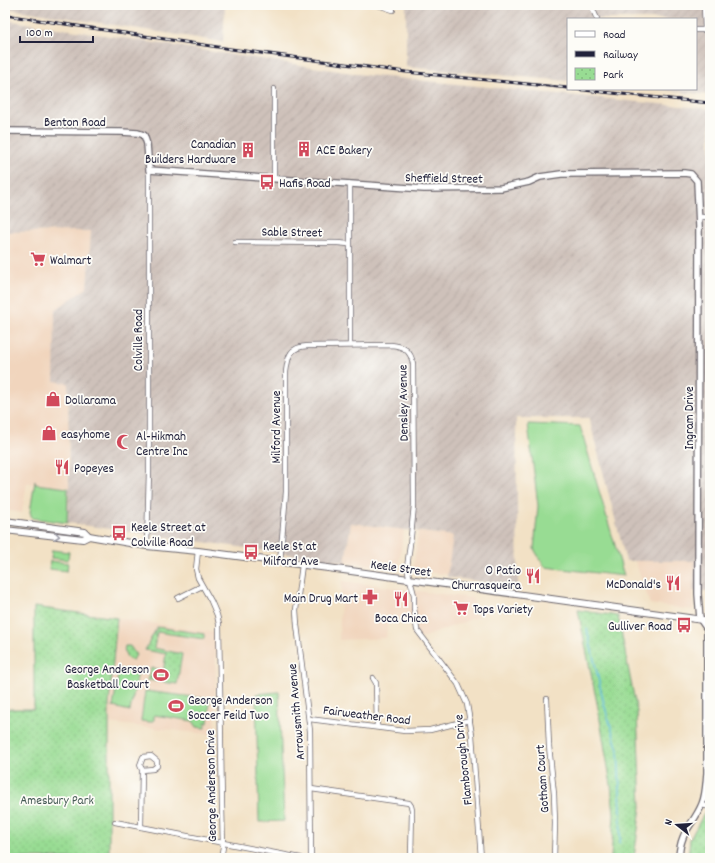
<svg xmlns="http://www.w3.org/2000/svg" width="715" height="863" font-family="Dekko,sans-serif">
<style>
.built{fill:#f1d5bd}
.industrial{fill:url(#industrial-furrows)}
.green{fill:#98dc93;stroke:#5d7f67}
.park{fill:url(#park-dots);stroke:#5d7f67}
.lines{fill:none;stroke-linecap:round;stroke-linejoin:round}
.stream{stroke:#61bddf;stroke-width:1.5}
.minor-casing{stroke:#6b656b;stroke-width:6}
.tertiary-casing{stroke:#6b656b;stroke-width:8}
.secondary-casing{stroke:#6b656b;stroke-width:8}
.minor{stroke:#fff;stroke-width:4.5}
.tertiary{stroke:#fff;stroke-width:5.5}
.secondary{stroke:#fff;stroke-width:6}
.rail-casing{stroke:#22223b;stroke-width:3}
.rail{stroke:#fdfcf7;stroke-width:1.5;stroke-dasharray:4.5;stroke-linecap:butt}
.oneway{stroke:#9c9ca7}
.labels{text-anchor:middle;stroke-width:3.5;stroke-linejoin:round;paint-order:stroke}
.street-label{font-size:13px;fill:#22223b;stroke:#fdfcf7}
.poi-label{font-size:13px;fill:#22223b;stroke:#fdfcf7;text-anchor:start}
.park-label{font-size:13px;fill:#455a55;stroke:#fdfcf7}
</style>
<defs>
<pattern id="industrial-furrows" width="10" height="10" patternUnits="userSpaceOnUse"><rect width="10" height="10" fill="#cec1ba"/><path d="M-1 1l2-2M0 10L10 0M9 11l2-2" fill="none" stroke="#b1a6a1"/></pattern>
<pattern id="park-dots" width="8" height="8" patternUnits="userSpaceOnUse"><rect width="8" height="8" fill="#98dc93"/><path d="M2 2h.1M6 6h.1" fill="none" stroke="#83bc80" stroke-width="1.8" stroke-linecap="round"/></pattern>
</defs>
<rect width="100%" height="100%" fill="#fdfcf7"/>
<filter id="ink" filterUnits="userSpaceOnUse"><feTurbulence type="fractalNoise" baseFrequency=".025" numOctaves="2"/><feDisplacementMap in="SourceGraphic" scale="8" xChannelSelector="R" yChannelSelector="G"/><feConvolveMatrix kernelMatrix="1 2 1 2 8 2 1 2 1" color-interpolation-filters="sRGB"/></filter>
<filter id="wash" filterUnits="userSpaceOnUse"><feTurbulence type="fractalNoise" baseFrequency=".012" numOctaves="4" result="noise"/><feDisplacementMap in="SourceGraphic" scale="16" xChannelSelector="R" yChannelSelector="G"/><feGaussianBlur stdDeviation="0.9" result="paint"/><feColorMatrix in="noise" values="0 0 0 0 0 0 0 0 0 0 0 0 0 0 0 0 0 1.4 0 .05"/><feComposite in="paint" operator="in"/></filter>
<g filter="url(#wash)">
<rect width="100%" height="100%" fill="#f2e1c5"/>
<g class="built">
<path d="M91 231 87 288 68 383V459L69 487 27 483 22 513 5 510V232Z"/>
<path d="M351 523 404 530 398 568 345 562Z"/>
<path d="M418 532 453 536 448 575 413 570Z"/>
<path d="M635 561H695L693 610 650 604Z"/>
<path d="M342 581 472 598 479 616 419 639 410 619 388 618 386 638 339 640Z"/>
<path d="M117 618 216 633 215 735 109 723V704Z"/>
</g>
<g class="industrial">
<path d="M5 5H225L223 42 5 8Z"/>
<path d="M406 5H710V95L653 89H696V19H568V81L406 67Z"/>
<path d="M5 20 365 75 710 109V591H693L695 561H626L589 418H516L518 587 447 577 453 536 351 523 345 562 68 523 69 487 68 383 54 381 55 310 87 288 91 231 5 232Z"/>
</g>
<g class="green">
<path d="M528 424 580 426 624 576 545 567 534 549 538 506Z"/>
<path d="M35 481V484L68 488 67 523 32 518 30 512Z"/>
<path d="M52 550 69 552 68 560 51 558Z"/>
<path d="M50 561 68 563 67 571 49 569Z"/>
<path d="M151 668 173 671 171 682 149 679Z"/>
<path d="M119 669 138 672 130 711 113 707Z"/>
<path d="M145 691 210 699 208 723H205V728L197 727 193 721 154 715V720L150 722 141 721Z"/>
<path d="M279 692 284 821 259 822 256 694Z"/>
</g>
<g class="park">
<path d="M34 607 117 618 109 704V858H5V709H34Z"/>
<path d="M578 610 618 616 637 712 641 807 634 858H611L614 814 611 785 598 708Z"/>
<path d="M157 627 204 634V639L157 632 154 648 182 654 177 684 147 680 148 677 162 679 166 654 145 650Z"/>
<path d="M125 646H130L136 655 133 660H130C126 657 123 651 125 646Z"/>
<path d="M706 810 710 811V858H688L690 839Z"/>
</g>
<g class="lines">
<path class="stream" d="M587 629 604 704 618 750 621 812 620 843"/>
</g>
</g>
<g filter="url(#ink)">
<g class="lines">
<g class="minor-casing">
<g id="minor">
<path d="M378 5 393 10"/>
<path d="M591 5 597 19"/>
<path d="M696 30H705L704 5"/>
<path d="M274 89V178"/>
<path d="M699 217H710"/>
<path d="M235 242 338 243 349 244"/>
<path d="M350 345V184"/>
<path d="M147 546 149 471V170"/>
<path d="M198 551 196 569 198 578 211 601 217 615 219 624 222 805 223 847 221 858"/>
<path d="M280 562 286 492V372C288 355 290 347 308 346L391 345C404 346 411 351 413 364L414 505 411 536 407 568 414 595V608L417 630 458 684 467 704 472 735 481 858"/>
<path d="M302 565 296 610 297 625 310 731 311 858"/>
<path d="M178 598 202 586"/>
<path d="M373 678 376 683 377 727"/>
<path d="M547 699 549 746 554 794 555 823 554 858"/>
<path d="M309 719 405 731 430 730 470 720"/>
<path d="M311 789 409 803 411 806 412 810 411 858"/>
<path d="M702 805 710 807"/>
<path d="M115 822 301 858"/>
<path d="M141 827 142 770 153 769 157 766V761L151 756 143 757 140 765 142 770"/>
</g>
</g>
<g class="tertiary-casing">
<path id="tertiary" d="M5 131 121 132 138 133 144 135 147 144 149 170 424 189 501 188 529 182 540 177 561 174 684 173 691 174 697 181 699 227 698 594 700 619 707 629V773C706 783 706 795 702 804 693 826 680 830 679 858"/>
</g>
<g class="secondary-casing">
<g id="secondary">
<path d="M5 521 85 532 89 536"/>
<path d="M5 530 83 539 89 536 147 546 198 551 351 571 710 621"/>
</g>
</g>
<use href="#minor" class="minor"/>
<use href="#tertiary" class="tertiary"/>
<use href="#secondary" class="secondary"/>
<g class="rail-casing">
<g id="rail">
<path d="M5 15 231 49 406 72 568 88"/>
<path d="M573 89 710 103"/>
</g>
</g>
<use href="#rail" class="rail"/>
</g>
<defs><path id="oneway-chevron" d="M-2-3.5L2.5 0L-2 3.5" fill="none" stroke-width="1.6" stroke-linecap="round" stroke-linejoin="round"/></defs>
<use class="oneway" href="#oneway-chevron" transform="translate(57 536) rotate(7)"/>
</g>
<defs>
<g id="building-bare" transform="scale(1.2)"><path d="M-4-6H4V6H1V3H-1V6H-4ZM-2.5-4.3h1.7v1.8h-1.7ZM.8-4.3h1.7v1.8H.8ZM-2.5-1h1.7V.8h-1.7ZM.8-1h1.7V.8H.8Z" fill="#d1495b" stroke="#fdfcf7" stroke-width="2.5" paint-order="stroke"/></g>
<g id="bus-bare" transform="scale(1.2)"><path d="M-5-6H5V4H4V6H2V4H-2V6H-4V4H-5ZM-3.5-4V0h7V-4ZM-3.5 1.2v1.5H-2V1.2ZM2 1.2v1.5H3.5V1.2Z" fill="#d1495b" stroke="#fdfcf7" stroke-width="2.5" paint-order="stroke"/></g>
<g id="supermarket-bare" transform="scale(1.2)"><path d="M-6-5.5h2.5l.6 2H6L4.5 2H-2.5L-4.4-4H-6ZM-1.5 3.2a1.3 1.3 0 1 0 .1 0ZM3 3.2a1.3 1.3 0 1 0 .1 0Z" fill="#d1495b" stroke="#fdfcf7" stroke-width="2.5" paint-order="stroke"/></g>
<g id="shop-bare" transform="scale(1.2)"><path d="M-5-2.5h2.3a2.7 3.5 0 0 1 5.4 0H5L5.5 6h-11ZM-1.5-2.5h3a1.5 2.3 0 0 0-3 0Z" fill="#d1495b" stroke="#fdfcf7" stroke-width="2.5" paint-order="stroke"/></g>
<g id="mosque-bare" transform="scale(1.2)"><path d="M3.5-4.9A6 6 0 1 0 3.5 4.9A5 5 0 1 1 3.5-4.9Z" fill="#d1495b" stroke="#fdfcf7" stroke-width="2.5" paint-order="stroke"/></g>
<g id="restaurant-bare" transform="scale(1.2)"><path d="M-5-6h1v4h1v-4h1v4h1v-4h1v5L-1.5 .5V6h-2V.5L-5-1ZM5-6V6H3V1.5H1.5Q1.5-4 5-6Z" fill="#d1495b" stroke="#fdfcf7" stroke-width="2.5" paint-order="stroke"/></g>
<g id="pharmacy-bare" transform="scale(1.2)"><path d="M-2-6h4v4h4v4h-4v4h-4v-4h-4v-4h4Z" fill="#d1495b" stroke="#fdfcf7" stroke-width="2.5" paint-order="stroke"/></g>
<g id="stadium-bare" transform="scale(1.2)"><path d="M0-5a6.5 5 0 1 0 0 10a6.5 5 0 1 0 0-10ZM-3.5-1.8h7v3.6h-7Z" fill="#d1495b" stroke="#fdfcf7" stroke-width="2.5" paint-order="stroke"/></g>
</defs>
<g fill-rule="evenodd">
<use href="#building-bare" x="304" y="149"/>
<use href="#building-bare" x="248" y="150"/>
<use href="#bus-bare" x="267" y="182"/>
<use href="#supermarket-bare" x="38" y="259"/>
<use href="#shop-bare" x="53" y="399"/>
<use href="#shop-bare" x="49" y="433"/>
<use href="#mosque-bare" x="124" y="442"/>
<use href="#restaurant-bare" x="62" y="467"/>
<use href="#bus-bare" x="119" y="533"/>
<use href="#bus-bare" x="251" y="552"/>
<use href="#restaurant-bare" x="533" y="576"/>
<use href="#restaurant-bare" x="673" y="583"/>
<use href="#pharmacy-bare" x="370" y="597"/>
<use href="#restaurant-bare" x="401" y="599"/>
<use href="#supermarket-bare" x="461" y="608"/>
<use href="#bus-bare" x="684" y="625"/>
<use href="#stadium-bare" x="161" y="675"/>
<use href="#stadium-bare" x="176" y="706"/>
</g>
<g class="labels">
<g class="street-label">
<text x="75" y="126">Benton Road</text>
<text transform="translate(444 177) rotate(1)" y="5">Sheffield Street</text>
<text transform="translate(292 231) rotate(1)" y="5">Sable Street</text>
<text transform="translate(137 340) rotate(-90)" y="5">Colville Road</text>
<text transform="translate(402 403) rotate(-91)" y="5">Densley Avenue</text>
<text transform="translate(688 418) rotate(-90)" y="5">Ingram Drive</text>
<text transform="translate(275 427) rotate(-90)" y="5">Milford Avenue</text>
<text transform="translate(401 567) rotate(8)" y="5">Keele Street</text>
<text transform="translate(295 712) rotate(-95)" y="5">Arrowsmith Avenue</text>
<text transform="translate(367 714) rotate(7)" y="5">Fairweather Road</text>
<text transform="translate(462 760) rotate(-96)" y="5">Flamborough Drive</text>
<text transform="translate(541 779) rotate(-94)" y="5">Gotham Court</text>
<text transform="translate(210 786) rotate(-91)" y="5">George Anderson Drive</text>
</g>
<g class="poi-label">
<text x="236" y="148" text-anchor="end">Canadian<tspan x="236" dy="15">Builders Hardware</tspan></text>
<text x="316" y="154">ACE Bakery</text>
<text x="279" y="187">Hafis Road</text>
<text x="50" y="264">Walmart</text>
<text x="65" y="404">Dollarama</text>
<text x="61" y="438">easyhome</text>
<text x="136" y="440">Al-Hikmah<tspan x="136" dy="15">Centre Inc</tspan></text>
<text x="74" y="472">Popeyes</text>
<text x="131" y="531">Keele Street at<tspan x="131" dy="15">Colville Road</tspan></text>
<text x="263" y="550">Keele St at<tspan x="263" dy="15">Milford Ave</tspan></text>
<text x="521" y="574" text-anchor="end">O Patio<tspan x="521" dy="15">Churrasqueira</tspan></text>
<text x="661" y="588" text-anchor="end">McDonald's</text>
<text x="358" y="602" text-anchor="end">Main Drug Mart</text>
<text x="473" y="613">Tops Variety</text>
<text x="401" y="622" text-anchor="middle">Boca Chica</text>
<text x="672" y="630" text-anchor="end">Gulliver Road</text>
<text x="149" y="673" text-anchor="end">George Anderson<tspan x="149" dy="15">Basketball Court</tspan></text>
<text x="188" y="704">George Anderson<tspan x="188" dy="15">Soccer Feild Two</tspan></text>
</g>
<g class="park-label">
<text x="57" y="804">Amesbury Park</text>
</g>
</g>
<rect width="715" height="863" fill="none" stroke="#fdfcf7" stroke-width="20"/>
<rect x="567" y="18" width="130" height="72" fill="#fdfcf7" stroke="#a5a5ac"/>
<rect x="575" y="31" width="20" height="6" fill="#ffffff" stroke="#a5a5ac"/>
<text x="603" y="38" font-size="12" fill="#22223b">Road</text>
<rect x="575" y="51" width="20" height="6" fill="#22223b" stroke="#a5a5ac"/>
<text x="603" y="58" font-size="12" fill="#22223b">Railway</text>
<rect x="575" y="68" width="20" height="12" fill="url(#park-dots)" stroke="#a5a5ac"/>
<text x="603" y="78" font-size="12" fill="#22223b">Park</text>
<g transform="translate(677 825) rotate(287)" stroke="#fdfcf7" stroke-width="3" paint-order="stroke">
<path d="M0-3L7 15L0 10L-7 15Z" fill="#22223b"/>
<text y="-6" font-size="11" font-weight="bold" text-anchor="middle" fill="#22223b">N</text>
</g>
<path d="M20 36v6h73v-6" fill="none" stroke="#22223b" stroke-width="2"/>
<text x="26" y="36" font-size="12" fill="#22223b" stroke="#fdfcf7" stroke-width="3" paint-order="stroke">100 m</text>
</svg>
